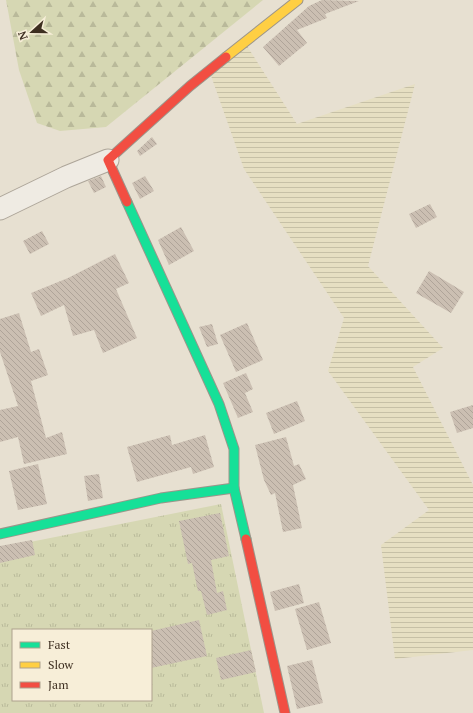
<svg xmlns="http://www.w3.org/2000/svg" width="473" height="713" font-family="'PT Serif',serif">
<style>
.farmland{fill:url(#farmland-rules)}
.forest{fill:url(#forest-firs)}
.park{fill:url(#park-tufts);fill-rule:evenodd}
.building{fill:url(#building-back-hatch)}
.lines{fill:none;stroke-linecap:round;stroke-linejoin:round}
.street-casing{stroke:#ada599;stroke-width:23}
.fast-casing{stroke:#9c958a;stroke-width:11}
.slow-casing{stroke:#9c958a;stroke-width:11}
.jam-casing{stroke:#9c958a;stroke-width:11}
.street{stroke:#efebe3;stroke-width:21}
.fast{stroke:#16e098;stroke-width:9}
.slow{stroke:#ffcf43;stroke-width:9}
.jam{stroke:#f24e42;stroke-width:9}
</style>
<defs>
<pattern id="farmland-rules" width="6" height="5" patternUnits="userSpaceOnUse"><rect width="6" height="5" fill="#e6dfc2"/><path d="M0 2.5h6" fill="none" stroke="#c6c0a6"/></pattern>
<pattern id="forest-firs" width="22" height="20" patternUnits="userSpaceOnUse"><rect width="22" height="20" fill="#d6d7b3"/><path d="M5 1l3.5 6h-7zM16 11l3.5 6h-7z" fill="#b9b99a"/></pattern>
<pattern id="park-tufts" width="24" height="20" patternUnits="userSpaceOnUse"><rect width="24" height="20" fill="#d6d7b3"/><path d="M3 7l-1-3M5 7V3M7 7l1-3M15 17l-1-3M17 17v-4M19 17l1-3" fill="none" stroke="#b9b99a"/></pattern>
<pattern id="building-back-hatch" width="6" height="6" patternUnits="userSpaceOnUse"><rect width="6" height="6" fill="#cbbfb2"/><path d="M-1 5l2 2M0 0l6 6M5-1l2 2" fill="none" stroke="#afa499"/></pattern>
</defs>
<rect width="100%" height="100%" fill="#e7e0d1"/>
<path class="farmland" d="M247 46 297 124 415 84 368 266 443 348 413 367 473 485V650L395 659 381 545 429 510 328 371 344 318 244 169 210 73Z"/>
<path class="forest" d="M6 0H263L106 127 60 131 37 123 19 70Z"/>
<path class="park" d="M221 504 264 713H0V548ZM13 630H151V700H13Z"/>
<g class="building">
<path d="M322 0 359 1 325 14 327 18 297 30 307 43 279 66 263 47 309 6Z"/>
<path d="M152 137 157 144 140 156 137 151Z"/>
<path d="M101 176 106 187 94 193 88 181Z"/>
<path d="M145 176 154 191 140 199 132 183Z"/>
<path d="M430 204 437 217 416 228 409 214Z"/>
<path d="M181 227 194 251 169 265 158 240Z"/>
<path d="M42 231 49 244 30 254 23 241Z"/>
<path d="M115 254 129 283 116 289 137 338 103 353 94 330 73 336 64 305 41 316 31 293 68 278Z"/>
<path d="M429 271 464 292 451 313 416 293Z"/>
<path d="M19 313 31 352 39 349 48 375 31 381 46 438 62 432 67 454 24 464 18 437 0 442V410L18 406 0 352V319Z"/>
<path d="M247 323 263 360 236 372 220 335Z"/>
<path d="M212 324 218 344 207 347 199 327Z"/>
<path d="M246 373 253 389 245 393 253 412 238 418 223 383Z"/>
<path d="M297 401 305 421 274 434 266 413Z"/>
<path d="M473 405V428L457 433 450 412Z"/>
<path d="M170 435 172 445 205 435 214 467 193 474 191 467 137 482 127 447Z"/>
<path d="M286 437 294 466 299 464 306 479 293 485 302 528 283 532 275 493 271 495 264 480 255 445Z"/>
<path d="M38 464 47 504 18 510 9 471Z"/>
<path d="M99 474 103 498 88 501 84 476Z"/>
<path d="M220 513 229 556 211 560 217 593 223 591 227 610 207 615 201 591H198L192 563 188 564 179 521Z"/>
<path d="M32 540 35 555 0 563V546Z"/>
<path d="M299 584 304 603 275 611 270 592Z"/>
<path d="M319 602 331 643 307 650 295 609Z"/>
<path d="M199 620 207 656 151 668V631Z"/>
<path d="M251 650 256 672 221 680 216 658Z"/>
<path d="M312 660 323 703 297 709 287 666Z"/>
</g>
<g class="lines">
<g class="street-casing">
<path id="street" d="M0 209 66 177 108 160"/>
</g>
<g class="fast-casing">
<g id="fast">
<path d="M127 202 219 404 234 449V488L246 539"/>
<path d="M0 534 161 498 234 488"/>
</g>
</g>
<g class="slow-casing">
<path id="slow" d="M226 57 298 0"/>
</g>
<g class="jam-casing">
<g id="jam">
<path d="M127 202 108 160 190 86 226 57"/>
<path d="M246 539 285 713"/>
</g>
</g>
<use href="#street" class="street"/>
<use href="#fast" class="fast"/>
<use href="#slow" class="slow"/>
<use href="#jam" class="jam"/>
</g>
<rect x="12" y="629" width="140" height="72" fill="#f7eed8" stroke="#ada18e"/>
<rect x="20" y="642" width="20" height="6" fill="#16e098" stroke="#ada18e"/>
<text x="48" y="649" font-size="12" fill="#3d2e20">Fast</text>
<rect x="20" y="662" width="20" height="6" fill="#ffcf43" stroke="#ada18e"/>
<text x="48" y="669" font-size="12" fill="#3d2e20">Slow</text>
<rect x="20" y="682" width="20" height="6" fill="#f24e42" stroke="#ada18e"/>
<text x="48" y="689" font-size="12" fill="#3d2e20">Jam</text>
<g transform="translate(32 32) rotate(249)" stroke="#f7eed8" stroke-width="3" paint-order="stroke">
<path d="M0-3L7 15L0 10L-7 15Z" fill="#3d2e20"/>
<text y="-6" font-size="11" font-weight="bold" text-anchor="middle" fill="#3d2e20">N</text>
</g>
</svg>
